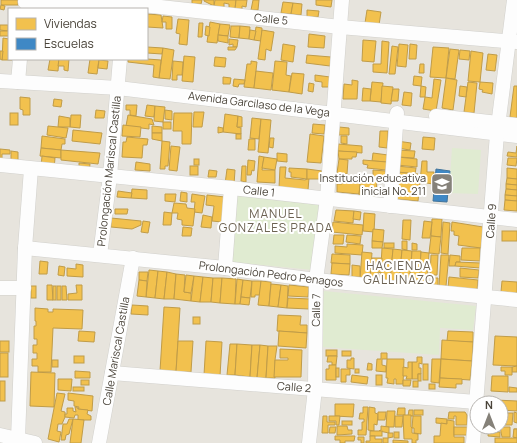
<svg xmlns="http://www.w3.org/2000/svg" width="517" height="443" font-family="Manrope,sans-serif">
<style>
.residential{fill:#e7e4dd;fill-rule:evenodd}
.green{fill:#e0ebd1}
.homes{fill:#f2c14e;stroke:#c09c48}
.schools{fill:#3f88c5;stroke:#42749b}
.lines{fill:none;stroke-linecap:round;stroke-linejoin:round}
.minor-casing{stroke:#d1d0cc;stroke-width:15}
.minor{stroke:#fdfdfd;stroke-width:14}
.labels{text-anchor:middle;stroke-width:4;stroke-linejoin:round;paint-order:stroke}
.street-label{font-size:11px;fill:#4a443a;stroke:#fff}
.poi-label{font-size:11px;fill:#4a443a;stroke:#fff;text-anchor:end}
.neighbourhood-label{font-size:12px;letter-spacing:1px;fill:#6c6252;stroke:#fff}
</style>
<rect width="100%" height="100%" fill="#f3f2ef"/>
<path class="residential" d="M0 0H517V443H0ZM9 9H147V59H9ZM477 403H501V427H477Z"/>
<g class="green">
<path d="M452 148 481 150 478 194 449 193Z"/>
<path d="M236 193 319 203 313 270 230 262Z"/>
<path d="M324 291 476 306 473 330 440 328 439 355 321 347Z"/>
</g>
<g class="homes">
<rect x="1" y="0" width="17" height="5"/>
<path d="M192 0H202L201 4H192Z"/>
<path d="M204 0H214V6L204 1Z"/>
<path d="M215 0H236L235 9 229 8V4L224 3V7L214 6Z"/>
<path d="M236 0H247L246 7 242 6V9H235Z"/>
<path d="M253 0H259L258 10H251Z"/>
<path d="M316 0H332L331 7 316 5Z"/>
<path d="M283 2 293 3 291 14 281 13Z"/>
<path d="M293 3 302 4 301 15 291 14Z"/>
<path d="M1 5 5 6 4 10 0 9Z"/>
<path d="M307 10 319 11 318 17H307Z"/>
<path d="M367 10 381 12 379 25 365 23Z"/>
<path d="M147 14 161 15 163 28 147 27Z"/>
<path d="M163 16 172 17V29H166V22H162Z"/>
<path d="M178 19 189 20 187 45 179 44 180 34 176 33Z"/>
<path d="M210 22 220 24 217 43 207 42Z"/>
<path d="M199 23H203L202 37H198Z"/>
<path d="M220 24 230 25 228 36 218 35Z"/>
<path d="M0 25H8V31L0 30Z"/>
<path d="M206 26 210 27 209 36 205 35Z"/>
<path d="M231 26H240L239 38 230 37Z"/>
<path d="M240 26 250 27 249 39 239 38Z"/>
<path d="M256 27 262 28 261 41 254 40Z"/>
<path d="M250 30 256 31 254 40 249 39Z"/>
<path d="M262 30 274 32 271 51 266 49 265 60 258 59Z"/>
<rect x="0" y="31" width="9" height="5"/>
<path d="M309 34 325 36 324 48 308 47Z"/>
<path d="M218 35 228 36V43L218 41Z"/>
<path d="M3 38 9 39V59H13L12 60H2Z"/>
<path d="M229 39 238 40 237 47H233V44L229 45Z"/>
<path d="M363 40 376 41 374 62 362 61Z"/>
<path d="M382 41 389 42 387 73 373 72V64H381Z"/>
<path d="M283 44 295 46 293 62 281 60Z"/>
<path d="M399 44 408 45 406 67 397 66Z"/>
<path d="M410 44 417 45 416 59H409Z"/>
<path d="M392 46 398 47 395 74H389Z"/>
<path d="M147 47 163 48 162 54 147 53Z"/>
<path d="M228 47H237L235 50H228Z"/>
<path d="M433 47 449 48 446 78 430 77Z"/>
<path d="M163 48 174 50 170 79 159 78Z"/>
<path d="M450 49 459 50 455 79 446 78Z"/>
<path d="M460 50 470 51 469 60 459 59Z"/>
<path d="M0 51H3L2 60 0 59Z"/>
<path d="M471 51 483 53 480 82 468 81Z"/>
<path d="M488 54 497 55 495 71 486 70Z"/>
<path d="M307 55 331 57 330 66 306 63Z"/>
<path d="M184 56 195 57 193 82 182 81Z"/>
<path d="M215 57 226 58 225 67 214 66Z"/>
<path d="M50 59H59L58 71 48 70Z"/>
<path d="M59 59H69L68 71 64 70V66H58Z"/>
<path d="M90 59H99L97 74 88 73Z"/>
<path d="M128 59H147L161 60 159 78 153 77 154 65 128 62Z"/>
<path d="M99 60 108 61 107 69 98 68Z"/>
<path d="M173 61 183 62 182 75H177V80H172Z"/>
<path d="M251 61 257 62 254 88 244 87 247 64H251Z"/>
<path d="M275 61 287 62 286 75 291 76 289 92 272 90Z"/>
<path d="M420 64H424V73H419Z"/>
<path d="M256 71 273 73 271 90 254 88Z"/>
<path d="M292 73 304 74 302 94 289 92Z"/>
<path d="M315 75 330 77 329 87H322V82L315 81Z"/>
<path d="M414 76 422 77 421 86 413 85Z"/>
<path d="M223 77 231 78 230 84H223Z"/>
<path d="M446 78 457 80 453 110 442 108Z"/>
<path d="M234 79 245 80 244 84H239L238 87 233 86Z"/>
<path d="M434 79 441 80 436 111 423 109 425 97 432 98Z"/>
<path d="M352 80 358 81 357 99H343L344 84 352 85Z"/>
<path d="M372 82 383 83 381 102 370 101Z"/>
<path d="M468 82 477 83 474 113 464 112Z"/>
<path d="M480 82 493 83 492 94 482 92 483 90 479 89Z"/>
<path d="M309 83 314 84 313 92 308 91Z"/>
<path d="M382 86 393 87 391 104 381 103Z"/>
<path d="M421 86 426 87 425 97H420Z"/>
<path d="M460 86 467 87 466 97 459 96Z"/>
<path d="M514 86H517V118L510 117Z"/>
<path d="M363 88 371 89 370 101H362Z"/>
<path d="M393 89H399L398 101H391Z"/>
<path d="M404 92 412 93 411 106 402 105Z"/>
<path d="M20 97 30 98V115H23V110L20 109Z"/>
<path d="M54 99 62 100 61 107 53 106Z"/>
<path d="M126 105H137L136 116 130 115V110H126Z"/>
<path d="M147 105 155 106 154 117 145 116Z"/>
<path d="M155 106 165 107 163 122 154 121Z"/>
<path d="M96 110 105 111 104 118H95Z"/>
<path d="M165 110 172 111V120L165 119Z"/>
<path d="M194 112H204L202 127H193Z"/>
<rect x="10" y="113" width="8" height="12"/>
<path d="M174 113H192L191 144H182V131H173Z"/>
<path d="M225 114 238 116 237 127 241 128V134L223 132Z"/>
<path d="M71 115H81L80 128 70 127Z"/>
<path d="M128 115 152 119 154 125 149 124V129L126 126Z"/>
<path d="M59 116 70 118V127H58Z"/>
<path d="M238 116 242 117V127H237Z"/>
<path d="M252 118 261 119 259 139 250 138Z"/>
<path d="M261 119 271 120 268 153 258 152Z"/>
<rect x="163" y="122" width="8" height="7"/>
<path d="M313 124 325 125 324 134 312 133Z"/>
<path d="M123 125 141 127 140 137 122 136Z"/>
<path d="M48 126 68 128 66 138 47 135Z"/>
<path d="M152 126 162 127V133H152Z"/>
<path d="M218 127 223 128V132L218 133Z"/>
<path d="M339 127 349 128V135H339Z"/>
<path d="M73 130 102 133 100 144 72 141Z"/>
<path d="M380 131H388L387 148 379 147Z"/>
<path d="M152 133H162V141L152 139Z"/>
<rect x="236" y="134" width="5" height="5"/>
<path d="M310 134 324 136 321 163 307 162Z"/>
<path d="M42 136 65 139V144H62L61 150 41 148Z"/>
<path d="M341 136H347V144L341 143Z"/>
<path d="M127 137 148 139 147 145H143L142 158 122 157 123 142H126Z"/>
<path d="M423 137 435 138 434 150 422 149Z"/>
<path d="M270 138H274L273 148 269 147Z"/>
<path d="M249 139H255V150H248Z"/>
<path d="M162 141 170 142 168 166H165V169H160Z"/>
<path d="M397 141 411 143 410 150 397 148Z"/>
<path d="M338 144 362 146V153L338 151Z"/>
<path d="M171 146 180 147 177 171 169 170Z"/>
<path d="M517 146V157L507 156 508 152 516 153Z"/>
<path d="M41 148 61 150V158L40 156Z"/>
<path d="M0 149 10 150V154H2V160H0Z"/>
<path d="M61 150 100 153 98 164 61 160Z"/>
<path d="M397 150 415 151 414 158 398 157Z"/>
<path d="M11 151 18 152V162H11Z"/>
<path d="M338 151 357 152 356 157H352V159H339Z"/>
<path d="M277 153 287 154V162L277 161Z"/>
<path d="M373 153 388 155 387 162 372 161Z"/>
<path d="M42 156 55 158 54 169 41 167Z"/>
<path d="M259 156 264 157 262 170H275V183L257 182Z"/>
<path d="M264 157 277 159 275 170 262 168Z"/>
<path d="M398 157 417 159V167L397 165Z"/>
<path d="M508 158H517L516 166 507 165Z"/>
<rect x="194" y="159" width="5" height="6"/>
<path d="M339 159 348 160 347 174 337 173Z"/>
<path d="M248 160 255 161 254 171 252 170 251 175H247Z"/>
<path d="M363 160 387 162 386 170 367 168 368 165 363 164Z"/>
<path d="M422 161H427V172H434L433 184 420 182Z"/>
<path d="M136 162 150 164V171L135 170Z"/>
<path d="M79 163 90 164 89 173 79 168Z"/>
<rect x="190" y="166" width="8" height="9"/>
<path d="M242 166H246V182L241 181Z"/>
<path d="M397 166 416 168 415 174 397 172Z"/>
<path d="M280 167H286L285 178 305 180 309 178 308 190 279 188Z"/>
<path d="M289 168 307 169V179L291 177V172H289Z"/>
<path d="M507 168 517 169V179L507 178Z"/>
<path d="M227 169 235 170 234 185 225 184Z"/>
<path d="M307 169 322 171 321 179H307Z"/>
<path d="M209 170 217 171 216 177H208Z"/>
<path d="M373 170 386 171V179L373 177Z"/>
<path d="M397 172 418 174 417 182 397 181Z"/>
<path d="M337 174 361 176 359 194 337 192V184H342L343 179 337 178Z"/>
<path d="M361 176 377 178 376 196 359 195Z"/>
<path d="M507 178 517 179V185L506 184Z"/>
<path d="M397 181 420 182 418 201 395 199Z"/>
<path d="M506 184 517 185V190L506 189Z"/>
<path d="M132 189 147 190V199L131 198Z"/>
<path d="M506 189 517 190V196L505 195Z"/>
<path d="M118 191 132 193 131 198 117 197Z"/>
<path d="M181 192 187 193V202L180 201Z"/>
<path d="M165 194H176L175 202 165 201Z"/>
<path d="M192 194 205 196 202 213 194 212 195 202H191Z"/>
<path d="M207 195 225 197 222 222 212 221 214 206 206 205Z"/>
<path d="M505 195 517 196V201L505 200Z"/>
<path d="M505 200 517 201V211L504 210Z"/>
<path d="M174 203 186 204 187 208 195 209 193 226 182 225V220L177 219 178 213H172Z"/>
<path d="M115 209H128L127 214H115Z"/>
<path d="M336 210 354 211 353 223 334 221Z"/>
<path d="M354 211 361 212 360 220 353 219Z"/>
<path d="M164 212 172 213 171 225H163Z"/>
<path d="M364 213 375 214 374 232 363 231Z"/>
<path d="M203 215 212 217 211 228 201 227Z"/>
<path d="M111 218 141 221V225L132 229 111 227Z"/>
<path d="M432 219H442L441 237 431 236Z"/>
<path d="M403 220H411L410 240 402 239Z"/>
<path d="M143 221 150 222 148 233 141 232Z"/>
<path d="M424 221 432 222 430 238H422Z"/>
<path d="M333 222 363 225 362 235 332 232Z"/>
<path d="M443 222 450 223 448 254 441 253Z"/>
<path d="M452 222 483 227 481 248 458 245 459 236 454 235V231H451Z"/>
<path d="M183 227 192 228 191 236H182Z"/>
<path d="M373 229 384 230 383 242 372 241Z"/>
<rect x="502" y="231" width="15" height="10"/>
<path d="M334 235H344L343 244H333Z"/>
<path d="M347 235 361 236 360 244 346 242Z"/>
<path d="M431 236 441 237 439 254 429 253Z"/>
<path d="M372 241 383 242 382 248H372Z"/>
<path d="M402 241H407V250L402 249Z"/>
<rect x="384" y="243" width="10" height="5"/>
<path d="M412 243 417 244V250H412Z"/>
<path d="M347 244 363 245 362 255 335 253V246L347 247Z"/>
<path d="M382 248 393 249 390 282H380Z"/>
<path d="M462 248H480V261L461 260Z"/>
<path d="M393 249 402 250 399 283 390 282Z"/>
<path d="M402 250 412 251 409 284 399 283Z"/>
<path d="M412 251H421L419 280H410Z"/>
<path d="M362 252 372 253 370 278H360Z"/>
<path d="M421 252 429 253 427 284H419Z"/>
<path d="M332 254 350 255V264L331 263Z"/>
<path d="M431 255H438L437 275H430Z"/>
<path d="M441 255H449L446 286H439Z"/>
<path d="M450 255 460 256V262H456L455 266H449Z"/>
<path d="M372 258H382L381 273 378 272V279L370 278Z"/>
<path d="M40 261 48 262 47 274H39Z"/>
<path d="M456 262 481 263 480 268 455 266Z"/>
<path d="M332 263 350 264 349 275 331 274Z"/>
<path d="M76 264 83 265V277L67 276V268L76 269Z"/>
<path d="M352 265 360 266V277H352Z"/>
<path d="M59 266 65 267 64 276 58 275Z"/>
<path d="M460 268 479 270 478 278 460 277Z"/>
<path d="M149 270 158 271 155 298 146 297Z"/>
<path d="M158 271 167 272 164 299 155 298Z"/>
<path d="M139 272H148L147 281 139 280Z"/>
<path d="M167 272 176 274 174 299H164Z"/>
<path d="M176 274 185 275 184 292 191 293V301L174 299Z"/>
<path d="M186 275 194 276 191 293 184 292Z"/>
<path d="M194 276 203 277 200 302 191 301Z"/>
<path d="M203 277 213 278 211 302H200Z"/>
<path d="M449 277 478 280 477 291 448 288Z"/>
<path d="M213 278H222L220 303 211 302Z"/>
<path d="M222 278 236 279 235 304 220 303Z"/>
<path d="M434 278H438V286H433Z"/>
<path d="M237 279 243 280 240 304H235Z"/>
<path d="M139 280 147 281 146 297 137 296Z"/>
<path d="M243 280 252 281 250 298 241 297Z"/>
<path d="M252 281H261L260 295H255V297H251Z"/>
<path d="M261 281 271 282 269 306 258 305Z"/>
<path d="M502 281 517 282V293L501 292Z"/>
<path d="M271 284 281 285 278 307 269 306Z"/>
<path d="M47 285H52L53 300H47Z"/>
<path d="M76 285H82V300H68V294L77 293Z"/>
<path d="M281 285 288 286 287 308 278 307Z"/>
<path d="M289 285 309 287 308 297 288 296Z"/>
<rect x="31" y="286" width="5" height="12"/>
<rect x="53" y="286" width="3" height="14"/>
<rect x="57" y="286" width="4" height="14"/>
<path d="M62 286H66L67 300H62Z"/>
<path d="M241 297 250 298 249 305 240 304Z"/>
<path d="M288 298 310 299 309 309 287 308Z"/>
<path d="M132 305 148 306V315L131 314Z"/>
<path d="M164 307 180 308 176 372 160 371Z"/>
<path d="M35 308 48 309V312H53V309L83 310 82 329 53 328 51 372H38V366H32V359H37V353H33V345H37V339H34V326H36V321H35Z"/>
<path d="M278 315 301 316 300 325H307V333L277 331Z"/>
<rect x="193" y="317" width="7" height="7"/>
<path d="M79 331 95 332 94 342 78 341Z"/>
<path d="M279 331 307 333 306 348 278 346Z"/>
<path d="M448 331 473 332V342L447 341Z"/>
<path d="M495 336 517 337V366L493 365Z"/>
<path d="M442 340 473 342 472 361 441 359Z"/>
<rect x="0" y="341" width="9" height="11"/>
<path d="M178 341H193L191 372H176Z"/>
<path d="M206 341 222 342 220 376 204 375Z"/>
<path d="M230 344H237L235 375H227Z"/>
<path d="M237 344 252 345 250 377 235 375Z"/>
<path d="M252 345H260L257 378 250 377Z"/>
<path d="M260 345 268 346 266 378H257Z"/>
<path d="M268 346H277L275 360V378H266Z"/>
<path d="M280 349 302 350 301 377H274L275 360H288V358H280Z"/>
<rect x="326" y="350" width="11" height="6"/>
<rect x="342" y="351" width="9" height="5"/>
<rect x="0" y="353" width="8" height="24"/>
<path d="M381 353H387V359H382V365L386 366V372L376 371 377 359H381Z"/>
<rect x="74" y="356" width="10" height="7"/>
<path d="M328 356H337L336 365H332V362H327Z"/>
<path d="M417 357H422V364L419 363V368H421V374H418V379H412V362H417Z"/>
<path d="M351 358H354V369L347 368V360H351Z"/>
<path d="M387 359H404L403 384H396V379H394V384L387 383 388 378H386Z"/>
<path d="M432 359H441L439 383 431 382Z"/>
<path d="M441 359 472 361 470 380 440 378Z"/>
<rect x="52" y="360" width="6" height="7"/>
<path d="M408 362H412V379H406L407 376H403V367L408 368Z"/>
<path d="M368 363 372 364V370H367Z"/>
<rect x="423" y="364" width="5" height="16"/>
<path d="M329 365H336V380H326V369H329Z"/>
<path d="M517 366V372H512V367Z"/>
<path d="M501 367H512V375H505V371H501Z"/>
<rect x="336" y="368" width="3" height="9"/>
<path d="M341 369H350V375H346V382H341Z"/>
<rect x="355" y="369" width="4" height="4"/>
<path d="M75 371 90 372V378H75Z"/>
<path d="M31 372 55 373 54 407 30 406Z"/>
<rect x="418" y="374" width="3" height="7"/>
<path d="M352 375 368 377 367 384 351 382Z"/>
<rect x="376" y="375" width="6" height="10"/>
<path d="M492 376H508V392L491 391Z"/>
<path d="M440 378 462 379V384H456V388L439 387Z"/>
<path d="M58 379H72L71 391 58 390Z"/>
<rect x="81" y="380" width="8" height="5"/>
<path d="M403 380H411L410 386H403Z"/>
<rect x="0" y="381" width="5" height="20"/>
<rect x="413" y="381" width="5" height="6"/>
<rect x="429" y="384" width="6" height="5"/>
<rect x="73" y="387" width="11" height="4"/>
<path d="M509 387 517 388V392H509Z"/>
<path d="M57 393 65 394 61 411 65 412V417L62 424H58L57 431 61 432 59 442 48 439Z"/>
<path d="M68 393 93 396 92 411 78 409 79 407 74 406V401L68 400Z"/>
<path d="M495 400 517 401V411L501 410V403H495Z"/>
<path d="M335 404H354L353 417 335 416Z"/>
<path d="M75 407H77L78 409 88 410 87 414 91 416V420H78V415H75L74 418 65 417V414H67V408H73V411L76 412Z"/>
<path d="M363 407H368L366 435H358V430H362V422H364V419H359L360 413H363Z"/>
<path d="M369 407 375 408V413L378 414 377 425 374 424V431L368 430Z"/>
<path d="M398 408H405V415H397Z"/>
<path d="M409 410H413V416H408Z"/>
<rect x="414" y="410" width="9" height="5"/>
<path d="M387 411H395L394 427H386Z"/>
<path d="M378 412H386L385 420H378Z"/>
<path d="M449 412H465L467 415V425H456V416H454V419H448Z"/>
<path d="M514 412 517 413V423L514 422Z"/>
<path d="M501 413H513L512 425H501Z"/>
<path d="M403 415H411V427L412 428V433L418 434V440H416V443H412V439H404Z"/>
<path d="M323 416H327V422H335V425H328V433H322Z"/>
<path d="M329 416H340L339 425H336V421H329Z"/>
<path d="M395 416H403L402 427H395Z"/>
<path d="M413 416H421V434L414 433V428H412Z"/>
<path d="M436 418 447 419V424L436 423Z"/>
<path d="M69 419H73L69 434 66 435 65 440H61L63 424H67Z"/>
<path d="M73 419 84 420 81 443H70Z"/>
<path d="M447 420 454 421V437H464V443H434V436H440L441 423 447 424Z"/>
<rect x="342" y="421" width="10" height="4"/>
<path d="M337 426H347L348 430H352V434L337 435Z"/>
<path d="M381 426 389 427V433L379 431 381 430Z"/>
<path d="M330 427H336L335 433H329Z"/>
<rect x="454" y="427" width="16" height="8"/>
<path d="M489 427 497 428V432H500V437L488 436Z"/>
<path d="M500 427H510V437H502Z"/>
<rect x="514" y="429" width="3" height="9"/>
<path d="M514 429H517V438L513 437Z"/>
<rect x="370" y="431" width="12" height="5"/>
<rect x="394" y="432" width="5" height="6"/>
<path d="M388 433H393V437L388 438Z"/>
<path d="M335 436H355L354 441H345V443H340V440H335Z"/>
<path d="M370 436H375V439H382V443H366V441H370Z"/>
<path d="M358 437H364V443H361V440H358Z"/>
<rect x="383" y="438" width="5" height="5"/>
<rect x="495" y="438" width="22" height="5"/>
<path d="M393 440 408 441V443H393Z"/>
</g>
<path class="schools" d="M436 169 450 171 447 202 433 201Z"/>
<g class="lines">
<g class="minor-casing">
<g id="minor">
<path d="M25 2 125 3 340 27 517 42"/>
<path d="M0 81 118 88 517 136"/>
<path d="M18 82 20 59"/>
<path d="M436 116 517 125"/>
<path d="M0 165 231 188 517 220"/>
<path d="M390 206 397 113"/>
<path d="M25 248 225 268 316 280 517 300"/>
<path d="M100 255 110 176 120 59"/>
<path d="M225 268 231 188"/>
<path d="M0 288H24"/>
<path d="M112 373 476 402"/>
<path d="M0 435 35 443"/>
<path d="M18 439 25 248 31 169"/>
<path d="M99 443 133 258"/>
<path d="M309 443 315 389 316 280 327 199 342 0"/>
<path d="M473 443 497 134 514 0"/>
</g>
</g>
<use href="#minor" class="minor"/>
</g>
<defs>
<g id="school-square" transform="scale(1.15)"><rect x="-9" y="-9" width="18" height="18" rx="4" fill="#858179" stroke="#fff"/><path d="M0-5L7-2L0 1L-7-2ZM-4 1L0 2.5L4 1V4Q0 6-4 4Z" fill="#fff"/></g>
</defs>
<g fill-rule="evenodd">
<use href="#school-square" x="442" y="184"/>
</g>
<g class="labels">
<g class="street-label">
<text transform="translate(271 19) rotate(6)" y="4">Calle 5</text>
<text transform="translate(259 104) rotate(7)" y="4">Avenida Garcilaso de la Vega</text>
<text transform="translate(109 171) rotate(-84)" y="4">Prolongación Mariscal Castilla</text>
<text transform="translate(259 191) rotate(6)" y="4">Calle 1</text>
<text transform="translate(491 221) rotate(-86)" y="4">Calle 9</text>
<text transform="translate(271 274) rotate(7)" y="4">Prolongación Pedro Penagos</text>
<text transform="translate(316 310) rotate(-89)" y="4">Calle 7</text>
<text transform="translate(116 351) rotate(-80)" y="4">Calle Mariscal Castilla</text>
<text transform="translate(294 387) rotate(4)" y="4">Calle 2</text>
</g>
<g class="poi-label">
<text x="426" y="182">Institución educativa<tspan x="426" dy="13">inicial No. 211</tspan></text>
</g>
<g class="neighbourhood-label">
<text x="276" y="218">MANUEL<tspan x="276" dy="14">GONZALES PRADA</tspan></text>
<text x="399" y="270">HACIENDA<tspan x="399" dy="14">GALLINAZO</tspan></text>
</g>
</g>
<rect x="8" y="8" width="140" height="52" fill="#ffffff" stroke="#b7b4b0"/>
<rect x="16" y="18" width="20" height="12" fill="#f2c14e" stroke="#b7b4b0"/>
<text x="44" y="28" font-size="12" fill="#4a443a">Viviendas</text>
<rect x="16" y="38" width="20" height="12" fill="#3f88c5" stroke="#b7b4b0"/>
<text x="44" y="48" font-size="12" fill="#4a443a">Escuelas</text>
<g transform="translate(489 415)"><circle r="19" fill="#ffffff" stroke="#b7b4b0"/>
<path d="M0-3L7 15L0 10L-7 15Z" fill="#858179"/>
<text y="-6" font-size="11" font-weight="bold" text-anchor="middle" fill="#4a443a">N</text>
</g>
</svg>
